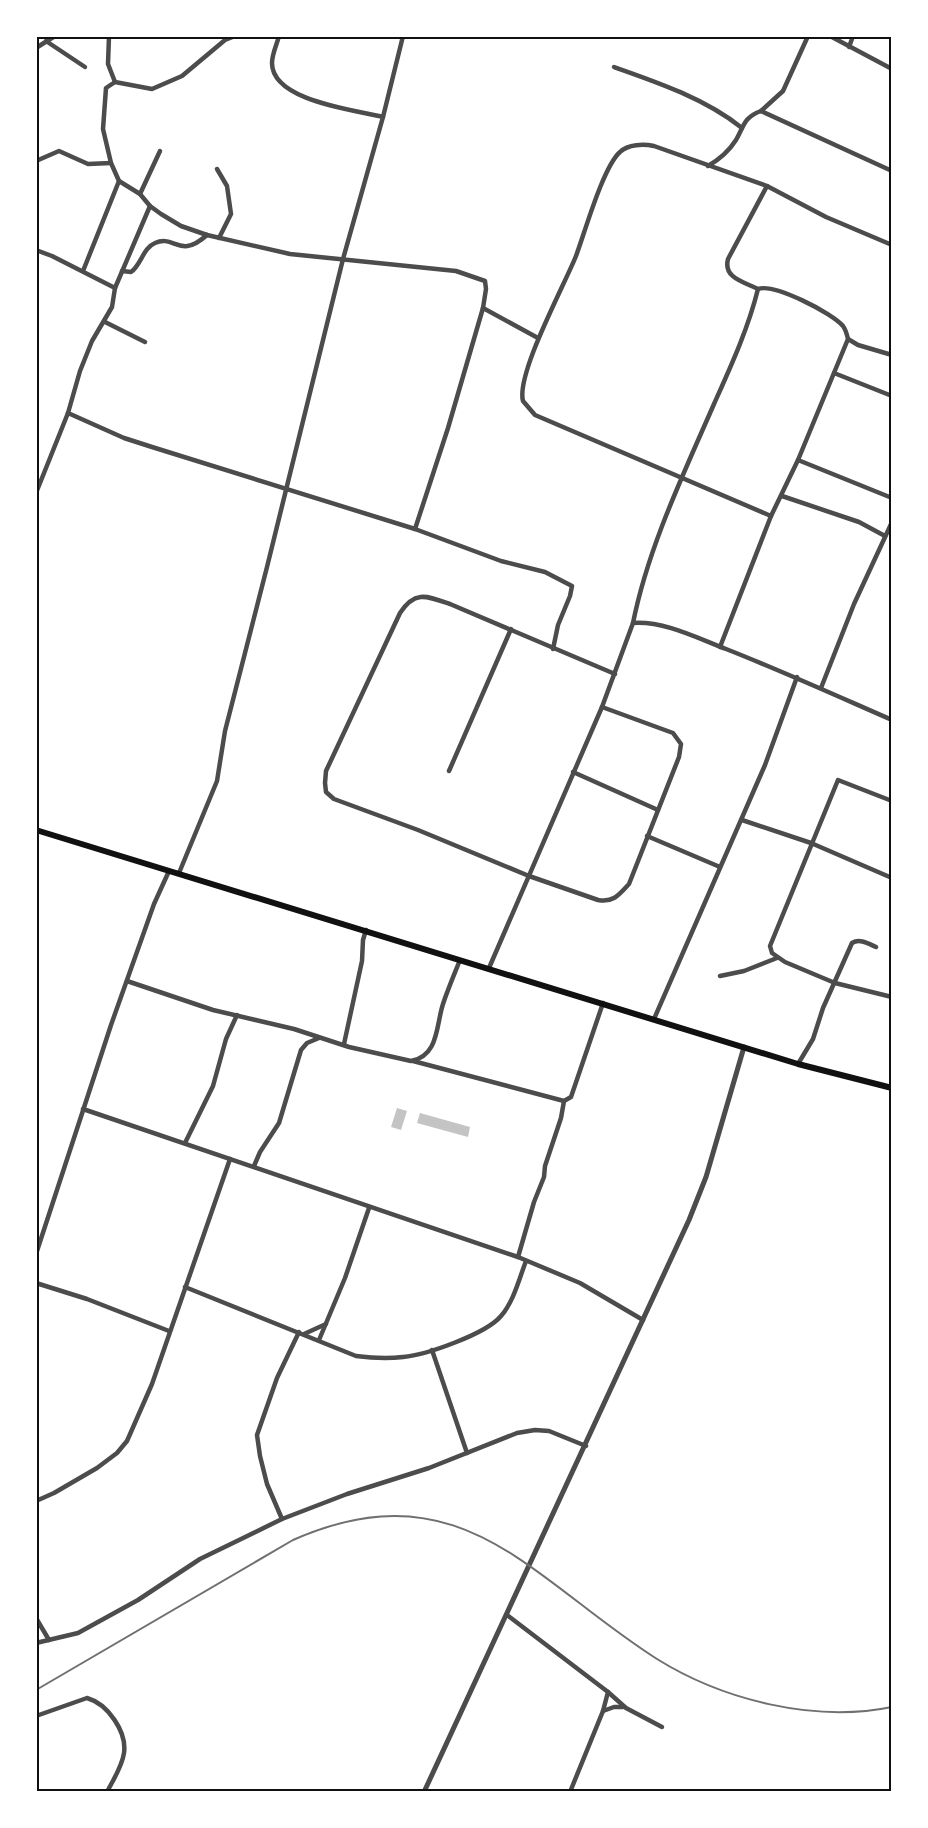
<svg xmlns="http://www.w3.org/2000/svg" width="928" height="1828" font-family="'Playfair Display',serif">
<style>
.building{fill:#c4c4c4}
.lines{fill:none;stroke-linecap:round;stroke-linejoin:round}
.minor{stroke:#4c4c4c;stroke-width:4.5}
.tertiary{stroke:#4c4c4c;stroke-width:5}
.secondary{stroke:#111;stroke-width:6}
.rail{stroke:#707070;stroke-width:2}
.neatline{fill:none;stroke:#111;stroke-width:2}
</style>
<rect width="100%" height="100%" fill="#fff"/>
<g class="building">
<path d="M397 1108 407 1111 401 1130 391 1127Z"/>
<path d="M420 1113 470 1127 468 1137 417 1123Z"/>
</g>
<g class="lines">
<g class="minor">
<path d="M109 36 108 64 115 82"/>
<path d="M235 36 225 40 182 76 152 89 115 82 106 88 103 129 111 163 119 181 140 194 150 206 161 214 181 226 207 235 290 254 456 271 485 281 486 289 483 308 448 428 415 529"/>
<path d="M279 36C277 44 272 54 272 63 272 101 355 110 383 117"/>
<path d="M830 36 892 69"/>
<path d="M46 41 85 67"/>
<path d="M849 47 853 36"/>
<path d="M36 48 55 36"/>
<path d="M614 67C657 82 706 99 742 128"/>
<path d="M761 111 783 91 808 36"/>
<path d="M36 161 59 151 88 164 111 163"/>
<path d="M708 166C720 159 729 151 736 140 744 126 744 117 761 111L892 171"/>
<path d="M217 169 227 186 231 214 219 238"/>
<path d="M140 194 160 151"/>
<path d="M36 250 52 256 115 288"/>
<path d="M83 271 119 181"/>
<path d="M122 271 131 272C141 265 143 248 155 243 175 234 179 260 207 235"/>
<path d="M483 308 538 338"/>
<path d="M105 322 145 342"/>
<path d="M848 339 858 345 892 355"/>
<path d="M834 373 892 396"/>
<path d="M68 413 124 438 152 447 415 529 501 561 545 572 572 586 570 596 558 625 553 649"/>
<path d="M798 460 892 498"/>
<path d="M36 493 68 413 80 371 92 341 112 307 115 288 150 206"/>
<path d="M782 496 859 522 885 536"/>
<path d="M771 516 535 415 523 401C516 374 564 286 576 256 585 232 603 167 620 152 628 144 644 144 654 146L767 186 826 217 892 245"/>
<path d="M633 623C648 548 683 475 714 404 731 366 748 329 758 289"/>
<path d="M720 647 771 516 798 460 848 339C847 335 846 330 843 326 832 313 774 283 758 289 744 282 723 278 728 259L767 186"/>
<path d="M821 688 854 604 892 522"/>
<path d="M602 707 673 733 681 744 679 757 629 884C619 895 613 903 598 900L529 876 418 830 334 799 326 792 325 783 326 771 400 613C415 590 427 596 450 604L615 674"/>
<path d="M449 771 511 629"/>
<path d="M573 772 658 810"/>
<path d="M892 801 838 780 770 946 772 953 785 962 835 983 892 997"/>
<path d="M742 820 811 843 892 878"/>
<path d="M647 836 720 867"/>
<path d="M179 873 217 781 225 731 267 567 343 259 383 117 403 36"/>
<path d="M489 968 602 707 633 623C665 621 697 638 726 649 782 671 837 696 892 720"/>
<path d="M720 976 744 971 777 958"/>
<path d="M127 981 213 1010 294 1029 349 1047 411 1061C439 1056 436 1025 443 1004 448 989 454 975 460 960"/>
<path d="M654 1019 765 765 797 677"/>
<path d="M344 1044 362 961 363 940 366 930"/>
<path d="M413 1061 564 1101"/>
<path d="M798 1064 813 1039 823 1008 852 943C860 938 869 944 876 947"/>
<path d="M83 1109 518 1257 580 1283 643 1320"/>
<path d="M185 1143 213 1086 226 1039 237 1015"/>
<path d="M254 1166 260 1152 279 1123 301 1050 307 1043 319 1038"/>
<path d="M36 1254 111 1025 154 904 169 871"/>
<path d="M518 1257 534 1202 544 1177 545 1166 561 1118 564 1101 571 1097 603 1003"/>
<path d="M36 1283 87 1299 169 1331"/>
<path d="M185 1287 356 1356C371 1358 387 1359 403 1357 426 1355 486 1334 501 1316 514 1301 519 1279 526 1261"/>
<path d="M304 1334 326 1324"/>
<path d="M319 1340 345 1278 369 1208"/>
<path d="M432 1350 467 1453"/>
<path d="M36 1501 54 1493 97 1468 117 1453 127 1441 152 1384 230 1159"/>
<path d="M282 1519 267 1484 260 1456 257 1435 277 1378 299 1332"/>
<path d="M507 1615 608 1692 603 1711 570 1792"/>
<path d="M36 1618 49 1640"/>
<path d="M36 1643 78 1633 138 1600 200 1559 282 1519 347 1494 429 1468 517 1433 535 1430 549 1431 586 1446"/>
<path d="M608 1692 626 1708 662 1727"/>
<path d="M603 1711 614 1707H623"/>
<path d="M36 1716 87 1698C108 1704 127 1732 124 1753 122 1767 113 1780 107 1792"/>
</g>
<path class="tertiary" d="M424 1792 689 1220 706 1177 744 1047"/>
<path class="secondary" d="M36 830 798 1064 892 1088"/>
<path class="rail" d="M36 1690 293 1540C461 1466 531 1579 657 1659 723 1700 814 1723 892 1707"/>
</g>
<rect width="928" height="1828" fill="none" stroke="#ffffff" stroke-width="75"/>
<rect x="38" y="38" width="852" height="1752" class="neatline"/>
</svg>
